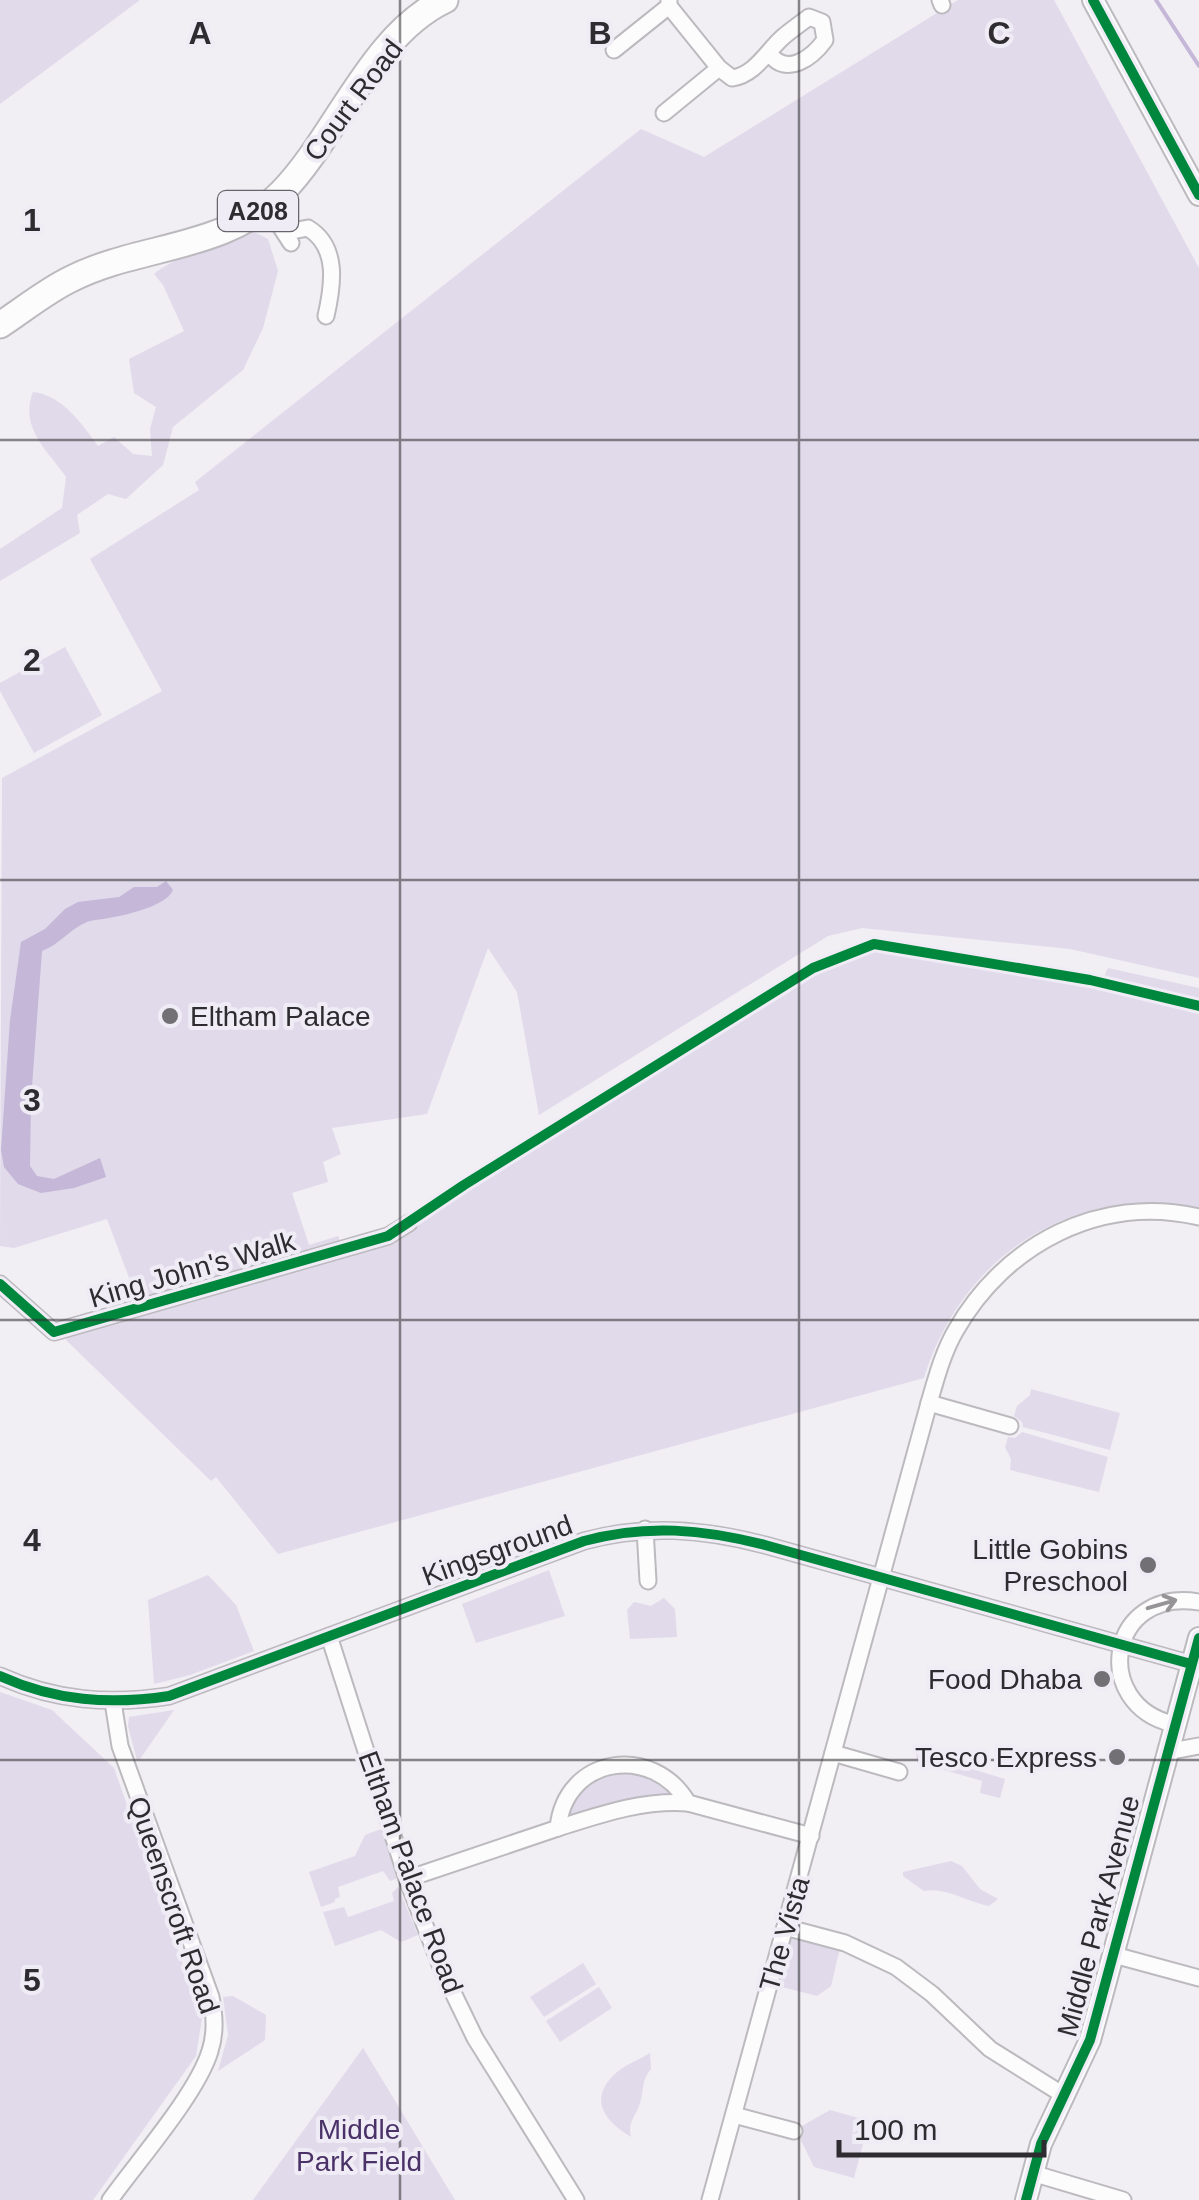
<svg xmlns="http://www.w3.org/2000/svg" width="1199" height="2200" font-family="Helvetica,sans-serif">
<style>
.green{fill:#e0daeb}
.water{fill:#c4b7d7}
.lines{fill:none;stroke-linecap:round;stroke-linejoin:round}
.stream{stroke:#c4b7d7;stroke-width:4}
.minor-casing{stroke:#bcbabe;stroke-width:19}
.tertiary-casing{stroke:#bcbabe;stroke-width:24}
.primary-casing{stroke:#bcbabe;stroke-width:29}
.minor{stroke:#fdfcfd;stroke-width:15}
.tertiary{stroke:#fdfcfd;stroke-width:20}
.primary{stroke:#fdfcfd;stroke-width:25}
.cycleway-casing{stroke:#f0ecf6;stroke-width:16}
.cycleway{stroke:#00873e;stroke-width:10}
.oneway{stroke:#969496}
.grid{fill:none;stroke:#2e2c30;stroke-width:2.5;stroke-opacity:0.55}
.poi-dot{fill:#727075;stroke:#f0ecf6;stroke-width:4}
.labels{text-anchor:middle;stroke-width:8;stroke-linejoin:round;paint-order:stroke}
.shield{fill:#f0ecf6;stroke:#68666b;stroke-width:2.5}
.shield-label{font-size:25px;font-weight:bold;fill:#2e2c30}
.street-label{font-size:28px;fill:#2e2c30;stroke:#f0ecf6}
.poi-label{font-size:28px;fill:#2e2c30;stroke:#f0ecf6;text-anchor:end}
.park-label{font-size:28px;fill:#4a3268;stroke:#f0ecf6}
.grid-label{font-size:32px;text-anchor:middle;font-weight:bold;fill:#2e2c30;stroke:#f0ecf6;stroke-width:8;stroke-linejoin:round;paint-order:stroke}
</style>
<rect width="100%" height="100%" fill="#f1eef4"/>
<g class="green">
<path d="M0 0H140L0 104Z"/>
<path d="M958 0H1054L1199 268V978L1070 949 862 928 828 936 539 1115 517 992 488 948 427 1114 332 1128 341 1154 323 1162 328 1182 292 1193 309 1245 338 1236 341 1243 118 1311 114 1299 134 1291 107 1219 14 1248 0 1246 2 778 162 691 90 559 199 490 195 482 641 129 704 157Z"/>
<path d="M252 231 268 239 278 271 263 328 243 370 173 427 163 465 126 499 108 494 77 515 80 533 0 581V549L62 508 66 477C47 450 19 427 33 392 62 395 82 424 98 446L114 437 133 454 152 456 150 429 156 407 134 393 129 359 184 331 163 285 154 274C174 256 224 244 252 231Z"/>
<path d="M65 647 102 715 34 753 0 691V683Z"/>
<path d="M874 947 1100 985 1108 968 1199 988V1209C1073 1182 961 1257 924 1378L278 1554 216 1477 211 1481 66 1340 71 1333 156 1311 388 1240 819 967Z"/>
<path d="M1031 1389 1120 1413 1110 1450 1023 1427 1022 1422 1014 1416 1017 1406 1030 1395Z"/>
<path d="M1022 1432 1108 1457 1099 1492 1010 1470 1011 1459 1005 1447 1008 1437 1015 1438Z"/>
<path d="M549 1570 565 1616 476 1643 462 1604Z"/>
<path d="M208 1575 236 1605 254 1651 190 1675 154 1684 148 1600Z"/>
<path d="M664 1598 675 1609 677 1637 630 1639 627 1610 634 1602 651 1606Z"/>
<path d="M0 1692 52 1710 114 1768 202 2018 196 2056 93 2200H0Z"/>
<path d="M174 1710 140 1759 137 1760 128 1726 129 1717Z"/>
<path d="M916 1752 1005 1779 1000 1798 980 1793 982 1781 917 1762Z"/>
<path d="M626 1770 649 1775 677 1795 632 1798 567 1819C573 1788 598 1777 626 1770Z"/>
<path d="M381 1829 398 1878 390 1881 383 1871 338 1887 340 1897 335 1899V1902L321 1907 309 1872 355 1856 365 1835Z"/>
<path d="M951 1861 962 1866 980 1889 998 1899 989 1906C967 1902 946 1887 924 1891L903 1876V1872Z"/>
<path d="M398 1887 418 1935 401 1942 381 1930 335 1946 323 1912 344 1907 348 1917 394 1901 392 1893Z"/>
<path d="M791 1937 840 1948 831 1986 817 1996 778 1986Z"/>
<path d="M583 1963 596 1984 544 2017 530 1997Z"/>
<path d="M599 1987 612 2008 560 2042 546 2021Z"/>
<path d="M233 1996 266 2015 265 2040 218 2071 228 2035 223 1997Z"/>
<path d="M363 2048 455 2200H253Z"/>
<path d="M650 2053 651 2069C642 2080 644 2086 641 2099 638 2115 627 2120 631 2137 606 2122 587 2100 615 2074 624 2065 639 2060 650 2053Z"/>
<path d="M830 2110 869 2121 854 2178 814 2167 800 2138 802 2126Z"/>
</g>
<path class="water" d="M166 881 173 890C166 908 114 918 95 920 74 923 63 943 42 951L31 1100 30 1166 37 1176 54 1179 100 1158 106 1177 74 1188 41 1193 18 1184 4 1167 1 1150 10 1020 21 942 45 929 65 909 78 902 119 897 134 887H157Z"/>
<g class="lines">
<path class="stream" d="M1156 0 1199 66"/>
<g class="minor-casing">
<g id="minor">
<path d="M669 0V6L719 68 732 78C755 75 767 51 783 37 791 30 800 24 809 17L822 22 825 40C812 58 786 77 770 54"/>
<path d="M940 0 942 5"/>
<path d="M614 50 669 6"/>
<path d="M664 113 719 68"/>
<path d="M267 206 291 243"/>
<path d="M287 232 308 228C339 247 333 285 326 316"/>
<path d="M0 1284 54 1332 388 1236 409 1223"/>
<path d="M929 1403 1010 1426"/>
<path d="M645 1529 648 1581"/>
<path d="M329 1636 407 1879 443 1972 475 2038 576 2200"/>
<path d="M0 1676C55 1701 110 1705 169 1696L584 1541C646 1524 703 1529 765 1545L1191 1664"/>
<path d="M1173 1724C1090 1704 1108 1587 1199 1602"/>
<path d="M1166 1752 1199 1746"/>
<path d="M833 1753 899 1772"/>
<path d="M558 1828C602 1814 641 1800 688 1803L811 1836"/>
<path d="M407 1879 558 1828C565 1756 653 1743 688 1803"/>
<path d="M785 1927 845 1943 896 1967 932 1994 990 2049 1065 2096"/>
<path d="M1114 1955 1199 1978"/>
<path d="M734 2115 794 2131"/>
<path d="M1032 2173 1123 2200"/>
<path d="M110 2200C137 2162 197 2094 210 2051 216 2033 215 2016 211 1997L120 1746 113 1702"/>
<path d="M710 2200 929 1403C936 1379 943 1352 956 1330 1005 1244 1100 1194 1199 1217"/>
</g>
</g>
<g class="tertiary-casing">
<g id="tertiary">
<path d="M1093 0 1199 195"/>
<path d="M1026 2200 1041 2144 1090 2040 1199 1638"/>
</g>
</g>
<g class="primary-casing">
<path id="primary" d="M0 325C23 310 46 291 71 279 140 244 225 251 282 192 336 137 371 35 445 0"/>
</g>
<use href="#minor" class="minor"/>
<use href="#tertiary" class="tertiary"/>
<use href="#primary" class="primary"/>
<g class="cycleway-casing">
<g id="cycleway">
<path d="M1093 0 1199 195"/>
<path d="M0 1284 54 1332 388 1236 464 1185 813 968 874 944 1090 980 1199 1006"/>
<path d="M0 1676C55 1701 110 1705 169 1696L584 1541C646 1524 703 1529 765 1545L1191 1664"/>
<path d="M1026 2200 1041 2144 1090 2040 1199 1638"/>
</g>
</g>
<use href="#cycleway" class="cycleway"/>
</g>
<defs><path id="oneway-shaft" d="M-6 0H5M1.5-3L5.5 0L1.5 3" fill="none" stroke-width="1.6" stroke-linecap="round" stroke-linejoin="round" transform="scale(2.5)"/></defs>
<use class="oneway" href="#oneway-shaft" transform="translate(1162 1604) rotate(-16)"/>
<path class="grid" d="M400 0V2200M799 0V2200M0 440H1199M0 880H1199M0 1320H1199M0 1760H1199"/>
<g class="poi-dot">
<circle cx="170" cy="1016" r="10"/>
<circle cx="1148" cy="1565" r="10"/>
<circle cx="1102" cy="1679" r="10"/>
<circle cx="1117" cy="1757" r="10"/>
</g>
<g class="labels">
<rect class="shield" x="218" y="191" width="80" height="40" rx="8"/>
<g class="shield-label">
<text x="258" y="220">A208</text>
</g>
<g class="street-label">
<text transform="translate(353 100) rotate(-53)" y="10">Court Road</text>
<text transform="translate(192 1269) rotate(-16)" y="10">King John's Walk</text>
<text transform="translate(497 1550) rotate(-20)" y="10">Kingsground</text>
<text transform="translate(411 1872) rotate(70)" y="10">Eltham Palace Road</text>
<text transform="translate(174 1905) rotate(71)" y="10">Queenscroft Road</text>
<text transform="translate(1098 1916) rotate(-75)" y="10">Middle Park Avenue</text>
<text transform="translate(784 1934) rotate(-74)" y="10">The Vista</text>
</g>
<g class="poi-label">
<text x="190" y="1026" text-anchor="start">Eltham Palace</text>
<text x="1128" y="1559">Little Gobins<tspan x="1128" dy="32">Preschool</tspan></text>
<text x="1082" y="1689">Food Dhaba</text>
<text x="1097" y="1767">Tesco Express</text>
</g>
<g class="park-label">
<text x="359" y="2139">Middle<tspan x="359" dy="32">Park Field</tspan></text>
</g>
</g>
<g class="grid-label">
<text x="200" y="44">A</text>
<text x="600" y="44">B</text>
<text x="999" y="44">C</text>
<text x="32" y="231">1</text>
<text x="32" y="671">2</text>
<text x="32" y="1111">3</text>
<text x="32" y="1551">4</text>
<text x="32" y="1991">5</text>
</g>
<path d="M839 2140v15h205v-15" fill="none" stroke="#2e2c30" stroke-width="5"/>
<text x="854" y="2140" font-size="30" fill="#2e2c30" stroke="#f0ecf6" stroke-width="8" paint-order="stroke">100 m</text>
</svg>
